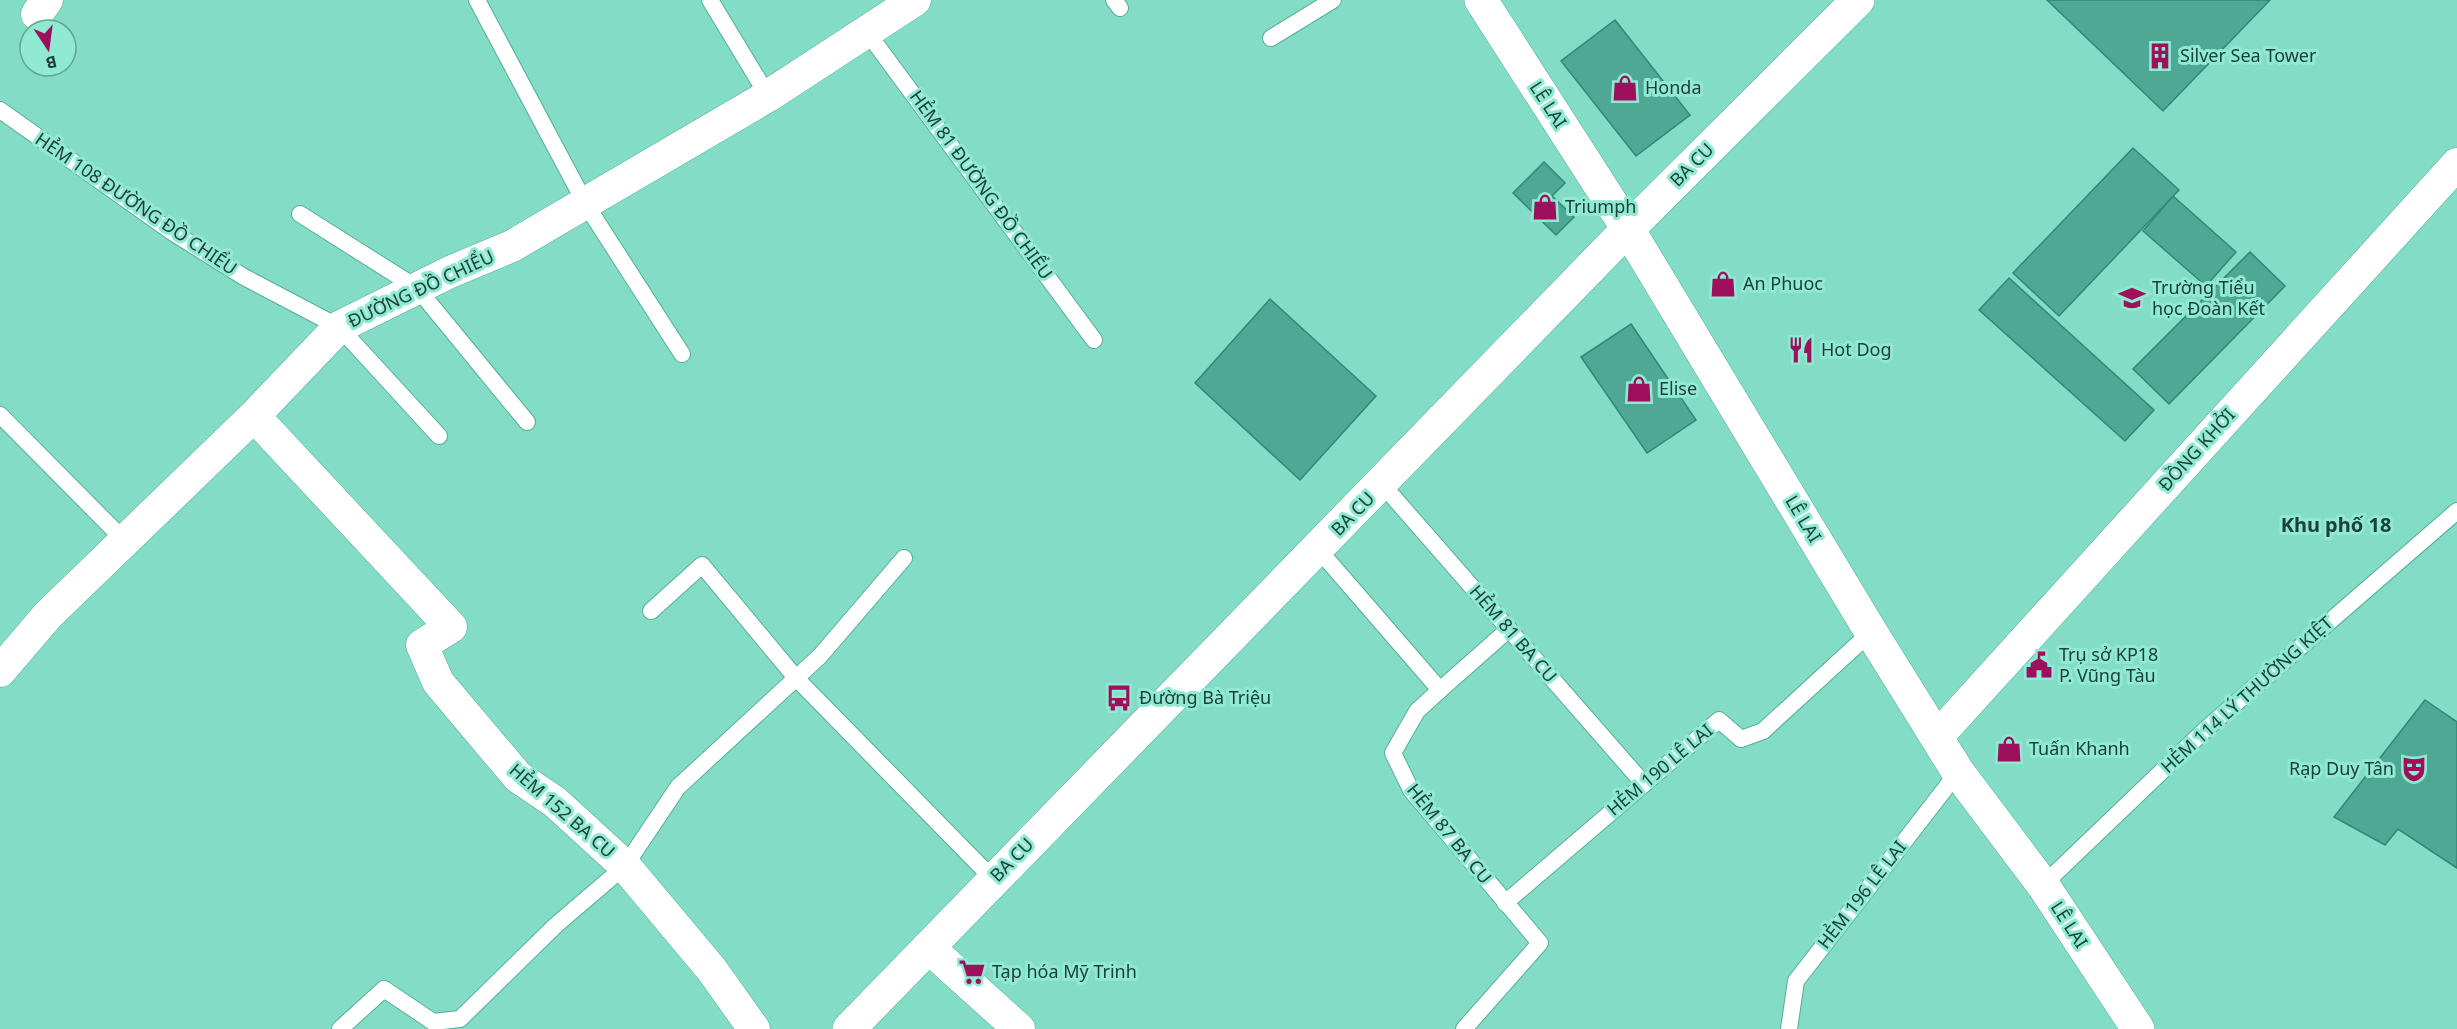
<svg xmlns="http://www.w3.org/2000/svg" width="2457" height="1029" font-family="'Noto Sans',sans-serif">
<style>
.building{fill:#4ea893;stroke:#2c8a76;stroke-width:1.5}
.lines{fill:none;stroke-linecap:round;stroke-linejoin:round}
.service-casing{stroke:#54ae99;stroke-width:18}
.minor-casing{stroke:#54ae99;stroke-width:33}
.tertiary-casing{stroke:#54ae99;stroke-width:34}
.secondary-casing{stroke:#54ae99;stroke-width:34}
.service{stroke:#fff;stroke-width:16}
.minor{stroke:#fff;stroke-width:32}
.tertiary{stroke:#fff;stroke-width:33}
.secondary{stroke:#fff;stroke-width:33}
.labels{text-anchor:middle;stroke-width:6;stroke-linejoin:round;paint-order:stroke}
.poi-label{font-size:18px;fill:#1c4138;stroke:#90ead3;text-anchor:start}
.street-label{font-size:18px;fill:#1c4138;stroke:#90ead3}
.neighbourhood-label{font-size:20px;font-weight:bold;fill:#1c4138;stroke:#90ead3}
</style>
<rect width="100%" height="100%" fill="#83dcc6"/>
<g class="building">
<path d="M2047 0H2270L2163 111Z"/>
<path d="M1615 20 1690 115 1636 156 1561 61Z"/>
<path d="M2133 148 2179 190 2059 316 2013 273Z"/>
<path d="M1544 162 1565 183 1552 196 1574 217 1556 235 1513 193Z"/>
<path d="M2173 196 2236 252 2206 286 2143 231Z"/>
<path d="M2250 252 2285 286 2169 404 2133 369Z"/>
<path d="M2009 278 2154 410 2125 441 1979 310Z"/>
<path d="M1270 299 1376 396 1300 480 1195 383Z"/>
<path d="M1631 324 1696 420 1647 453 1581 357Z"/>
<path d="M2425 700 2457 722V868L2398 829 2385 845 2334 817Z"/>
</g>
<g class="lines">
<g class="service-casing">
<g id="service">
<path d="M477 0 585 203 682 354"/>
<path d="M710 0 768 96"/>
<path d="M1114 0 1120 8"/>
<path d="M867 32 1094 340"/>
<path d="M1271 38 1333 0"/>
<path d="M0 110 172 232 244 277 339 327 439 436"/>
<path d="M300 214 417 288 527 422"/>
<path d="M0 415 125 541"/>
<path d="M1382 484 1644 784"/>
<path d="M1318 549 1440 690 1417 711 1393 753 1411 790 1540 943 1464 1029"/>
<path d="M651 611 702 565 796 678 993 879"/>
<path d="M1440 690 1509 629"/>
<path d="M2043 885 2206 729 2457 511"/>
<path d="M1505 903 1719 720 1741 739 1763 731 1871 632"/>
<path d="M340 1029 384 989 433 1022 460 1019 556 925 625 866 678 787 820 656 904 558"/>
<path d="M1789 1029 1796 981 1958 772"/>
</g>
</g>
<g class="minor-casing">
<g id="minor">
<path d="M37 14 47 0"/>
<path d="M254 416 451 627 422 645 438 682 518 777 555 802 625 866 712 970 754 1029"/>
<path d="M0 671 48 615 254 416 339 327 450 272 512 246 768 96 915 0"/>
<path d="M1937 737 2457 164"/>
<path d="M928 947 1019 1029"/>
</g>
</g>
<g class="tertiary-casing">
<path id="tertiary" d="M1481 0 1628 229 1871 632 1958 772 2043 885 2138 1029"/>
</g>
<g class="secondary-casing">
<path id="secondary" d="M849 1029 1628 229 1858 0"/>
</g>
<use href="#service" class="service"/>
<use href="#minor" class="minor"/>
<use href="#tertiary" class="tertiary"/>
<use href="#secondary" class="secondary"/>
</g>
<defs>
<g id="building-bare" transform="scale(2.07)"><path d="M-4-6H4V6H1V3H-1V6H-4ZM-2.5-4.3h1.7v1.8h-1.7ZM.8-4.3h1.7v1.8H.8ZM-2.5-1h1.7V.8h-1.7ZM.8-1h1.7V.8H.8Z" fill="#9e0f5c" stroke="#90ead3" stroke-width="2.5" paint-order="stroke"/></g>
<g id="shop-bare" transform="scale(2.07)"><path d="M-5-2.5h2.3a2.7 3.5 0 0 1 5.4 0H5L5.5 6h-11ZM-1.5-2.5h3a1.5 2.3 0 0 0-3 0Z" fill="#9e0f5c" stroke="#90ead3" stroke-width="2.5" paint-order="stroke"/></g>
<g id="school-bare" transform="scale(2.07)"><path d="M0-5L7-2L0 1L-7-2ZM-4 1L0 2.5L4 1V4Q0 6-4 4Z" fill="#9e0f5c" stroke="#90ead3" stroke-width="2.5" paint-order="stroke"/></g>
<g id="restaurant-bare" transform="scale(2.07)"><path d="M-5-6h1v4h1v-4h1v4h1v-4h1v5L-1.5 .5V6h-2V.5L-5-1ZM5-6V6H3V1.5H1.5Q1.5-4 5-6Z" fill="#9e0f5c" stroke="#90ead3" stroke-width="2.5" paint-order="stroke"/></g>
<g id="civic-bare" transform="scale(2.07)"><path d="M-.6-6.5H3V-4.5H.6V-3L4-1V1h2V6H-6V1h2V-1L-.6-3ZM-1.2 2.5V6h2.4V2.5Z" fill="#9e0f5c" stroke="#90ead3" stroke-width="2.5" paint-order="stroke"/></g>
<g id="bus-bare" transform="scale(2.07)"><path d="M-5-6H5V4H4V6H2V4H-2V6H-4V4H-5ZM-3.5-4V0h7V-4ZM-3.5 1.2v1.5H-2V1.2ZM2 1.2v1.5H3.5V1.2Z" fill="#9e0f5c" stroke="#90ead3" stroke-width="2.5" paint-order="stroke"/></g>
<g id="theatre-bare" transform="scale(2.07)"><path d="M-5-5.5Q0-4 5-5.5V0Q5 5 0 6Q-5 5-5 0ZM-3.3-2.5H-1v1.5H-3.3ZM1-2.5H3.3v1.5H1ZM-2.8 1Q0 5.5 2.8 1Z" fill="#9e0f5c" stroke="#90ead3" stroke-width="2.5" paint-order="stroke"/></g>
<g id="supermarket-bare" transform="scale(2.07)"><path d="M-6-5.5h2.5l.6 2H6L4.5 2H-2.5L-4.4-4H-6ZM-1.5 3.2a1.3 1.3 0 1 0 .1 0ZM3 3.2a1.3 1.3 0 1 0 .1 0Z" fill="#9e0f5c" stroke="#90ead3" stroke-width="2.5" paint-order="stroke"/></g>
</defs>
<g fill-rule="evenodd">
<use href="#building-bare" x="2160" y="56"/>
<use href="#shop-bare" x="1625" y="88"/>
<use href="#shop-bare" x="1545" y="207"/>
<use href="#shop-bare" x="1723" y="284"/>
<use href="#school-bare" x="2132" y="298"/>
<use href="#restaurant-bare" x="1801" y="350"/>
<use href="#shop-bare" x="1639" y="389"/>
<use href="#civic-bare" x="2039" y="665"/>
<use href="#bus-bare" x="1119" y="698"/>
<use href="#shop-bare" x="2009" y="749"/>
<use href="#theatre-bare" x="2414" y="769"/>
<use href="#supermarket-bare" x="972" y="972"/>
</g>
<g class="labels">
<g class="poi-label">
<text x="2180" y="62">Silver Sea Tower</text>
<text x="1645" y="94">Honda</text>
<text x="1565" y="213">Triumph</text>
<text x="1743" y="290">An Phuoc</text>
<text x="2152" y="294">Trường Tiểu<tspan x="2152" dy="21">học Đoàn Kết</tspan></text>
<text x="1821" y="356">Hot Dog</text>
<text x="1659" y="395">Elise</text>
<text x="2059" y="661">Trụ sở KP18<tspan x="2059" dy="21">P. Vũng Tàu</tspan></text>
<text x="1139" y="704">Đường Bà Triệu</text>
<text x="2029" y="755">Tuấn Khanh</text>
<text x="2394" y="775" text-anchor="end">Rạp Duy Tân</text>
<text x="992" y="978">Tạp hóa Mỹ Trinh</text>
</g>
<g class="street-label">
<text transform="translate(1548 105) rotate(57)" y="6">LÊ LAI</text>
<text transform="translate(1692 165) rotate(-45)" y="6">BA CU</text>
<text transform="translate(981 185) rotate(54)" y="6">HẺM 81 ĐƯỜNG ĐỒ CHIỂU</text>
<text transform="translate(136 204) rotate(34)" y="6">HẺM 108 ĐƯỜNG ĐỒ CHIỂU</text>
<text transform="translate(421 289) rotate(-25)" y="6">ĐƯỜNG ĐỒ CHIỂU</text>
<text transform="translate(2197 450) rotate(-48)" y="6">ĐỒNG KHỞI</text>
<text transform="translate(1353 514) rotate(-46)" y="6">BA CU</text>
<text transform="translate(1803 519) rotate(59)" y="6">LÊ LAI</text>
<text transform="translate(1513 634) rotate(49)" y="6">HẺM 81 BA CU</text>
<text transform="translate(2247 695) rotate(-42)" y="6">HẺM 114 LÝ THƯỜNG KIỆT</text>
<text transform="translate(1660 770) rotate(-40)" y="6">HẺM 190 LÊ LAI</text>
<text transform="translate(562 811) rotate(41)" y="6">HẺM 152 BA CU</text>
<text transform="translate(1449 834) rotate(51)" y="6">HẺM 87 BA CU</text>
<text transform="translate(1012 860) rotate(-46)" y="6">BA CU</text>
<text transform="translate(1862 895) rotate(-52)" y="6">HẺM 196 LÊ LAI</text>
<text transform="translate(2069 925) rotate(57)" y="6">LÊ LAI</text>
</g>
<g class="neighbourhood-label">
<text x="2336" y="532">Khu phố 18</text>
</g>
</g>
<g transform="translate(48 48) rotate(167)"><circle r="28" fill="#90ead3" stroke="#62a695" stroke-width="1.5"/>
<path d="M0-4.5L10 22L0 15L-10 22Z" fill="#9e0f5c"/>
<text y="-9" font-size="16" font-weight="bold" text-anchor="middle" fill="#1c4138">B</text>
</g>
</svg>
